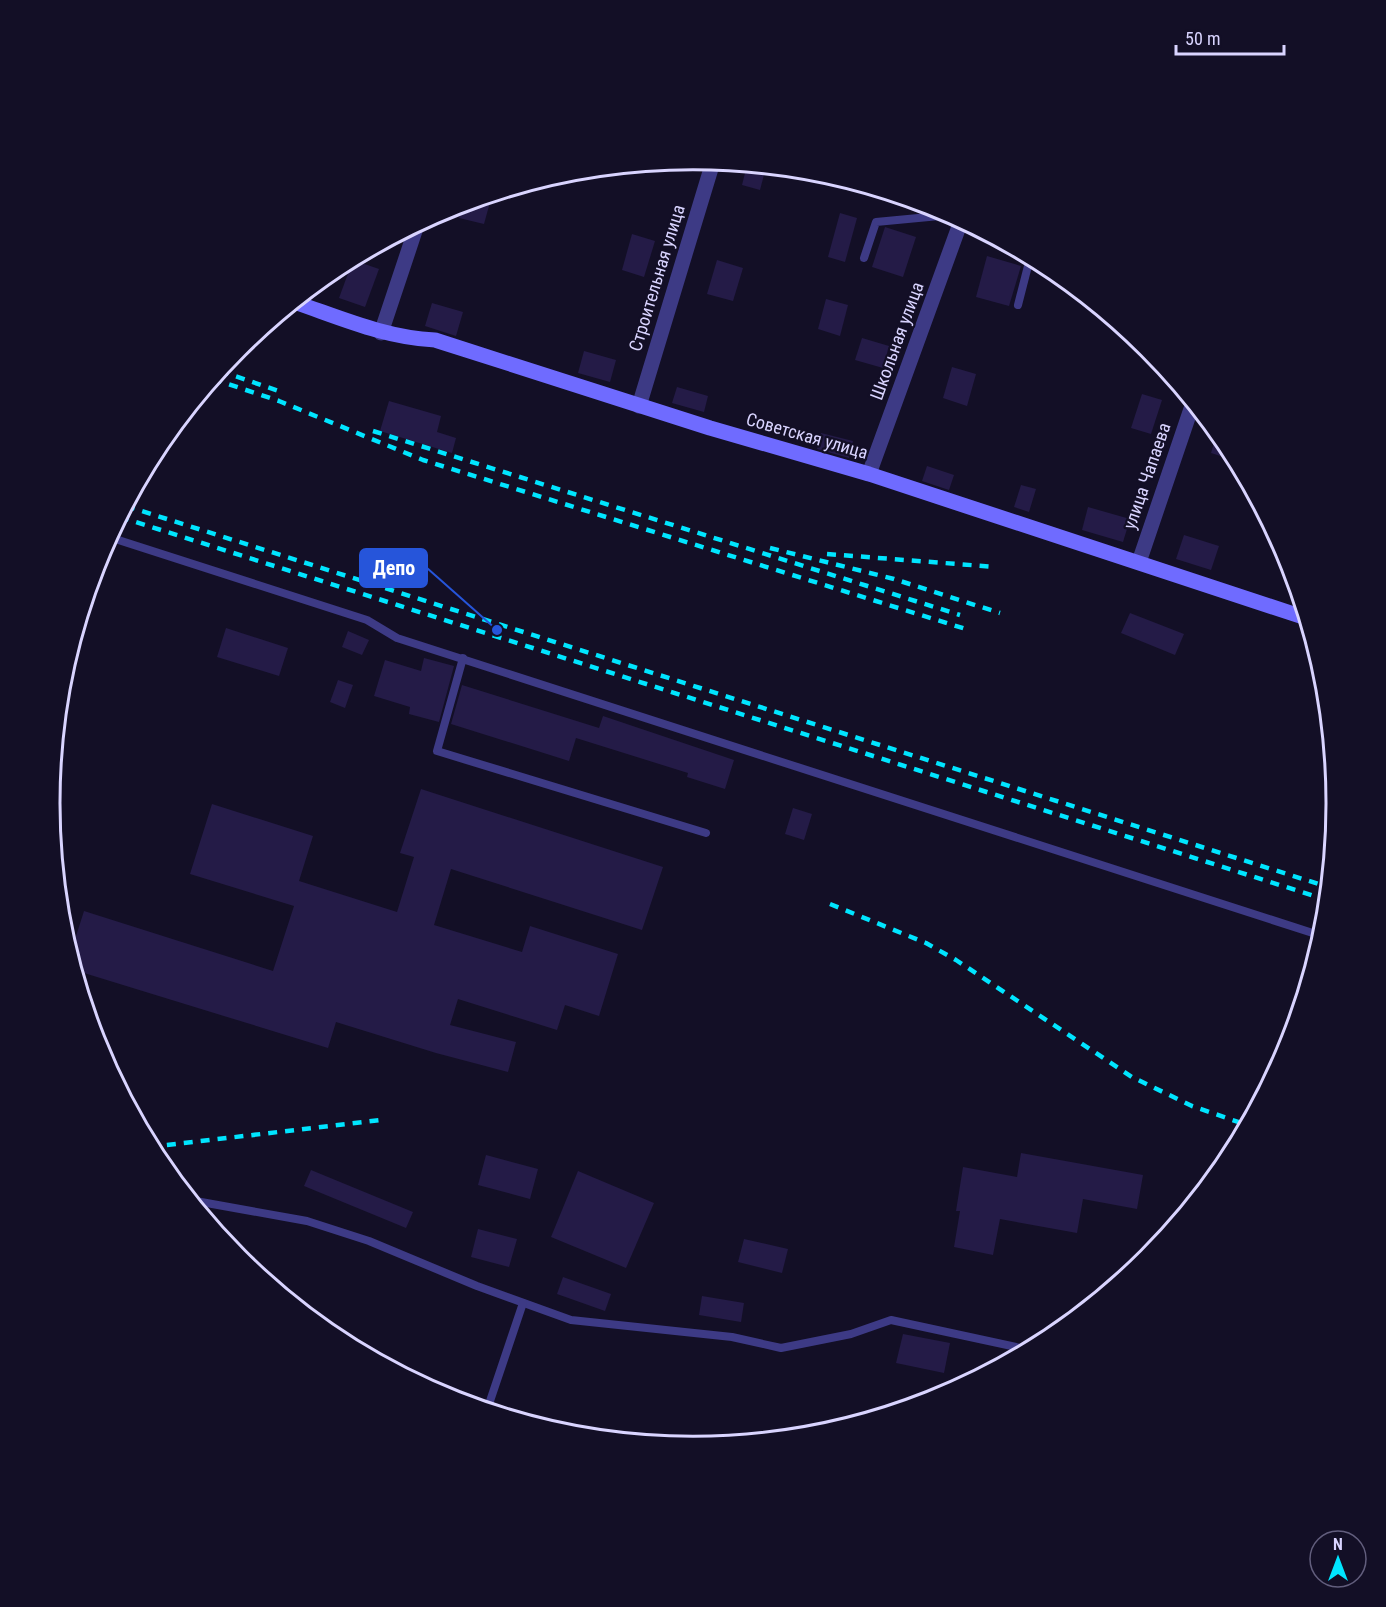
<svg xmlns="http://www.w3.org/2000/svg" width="1386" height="1607" font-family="'Roboto Condensed',sans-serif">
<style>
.building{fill:#241b47}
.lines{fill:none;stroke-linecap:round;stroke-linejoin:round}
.lane{stroke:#3d3a85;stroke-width:8}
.street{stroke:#3d3a85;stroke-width:15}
.secondary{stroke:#6f6bff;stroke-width:15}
.rail{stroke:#00e5ff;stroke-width:4.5;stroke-dasharray:9 8;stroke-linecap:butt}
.labels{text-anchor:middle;stroke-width:4.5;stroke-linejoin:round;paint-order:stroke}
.street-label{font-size:18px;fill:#d9d4ff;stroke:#130f26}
.rim{fill:none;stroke:#d9d4ff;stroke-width:3}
.leader{fill:none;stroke:#2655da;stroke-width:2}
.callout-dot{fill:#2655da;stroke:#130f26;stroke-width:2}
.callout{fill:#2655da;stroke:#2655da;stroke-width:2}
.callout-label{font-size:20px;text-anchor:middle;font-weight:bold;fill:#fff}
</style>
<rect width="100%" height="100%" fill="#130f26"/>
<g class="building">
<path d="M747 165 766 167 760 190 742 185Z"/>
<path d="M492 195 484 224 459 218 463 204Z"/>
<path d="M840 213 857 218 845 262 828 257Z"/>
<path d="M885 227 916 237 903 277 872 267Z"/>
<path d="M632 234 655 241 644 277 622 270Z"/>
<path d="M987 256 1021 266 1009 306 976 297Z"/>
<path d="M353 260 379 269 365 307 339 298Z"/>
<path d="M717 260 743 268 733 301 707 294Z"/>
<path d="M826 299 848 305 840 336 818 329Z"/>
<path d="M432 303 463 312 456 336 425 326Z"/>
<path d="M862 338 889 346 883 368 855 360Z"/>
<path d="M584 351 616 360 610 382 578 373Z"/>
<path d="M952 367 976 374 967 406 943 398Z"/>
<path d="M677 387 708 396 704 412 672 403Z"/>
<path d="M1142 394 1162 400 1151 434 1131 428Z"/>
<path d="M389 401 441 416 437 432 456 438 452 453 380 431Z"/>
<path d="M821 433 853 441 849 458 817 449Z"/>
<path d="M1217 433 1228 446 1236 461 1211 453Z"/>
<path d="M927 466 954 475 949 490 922 481Z"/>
<path d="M1021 485 1036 489 1029 512 1014 507Z"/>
<path d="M1088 507 1130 519 1123 542 1082 530Z"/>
<path d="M1184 535 1219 546 1211 570 1176 559Z"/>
<path d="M1130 613 1184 634 1175 655 1121 633Z"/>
<path d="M226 628 288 648 279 676 217 657Z"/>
<path d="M348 631 369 640 362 655 342 647Z"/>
<path d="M424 658 454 666 439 722 409 714 410 707 374 696 385 660 421 671Z"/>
<path d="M338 680 353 685 345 708 330 702Z"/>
<path d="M462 685 599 728 603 716 734 760 725 789 687 777 688 773 576 738 569 761 451 724Z"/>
<path d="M421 789 663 867 642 930 451 869 434 925 522 952 530 926 618 954 599 1016 565 1005 557 1030 458 999 450 1025 516 1042 508 1072 436 1053 336 1022 328 1048 84 973 80 988 70 955 84 911 273 971 294 906 190 874 212 804 313 836 299 881 397 912 414 857 400 853Z"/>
<path d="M793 808 812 814 804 840 785 834Z"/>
<path d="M1021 1153 1143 1175 1137 1209 1083 1199 1077 1233 1000 1219 993 1255 954 1247 960 1211H956L963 1167 1017 1177Z"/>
<path d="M486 1155 538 1169 530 1199 478 1185Z"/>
<path d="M311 1170 413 1212 406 1228 304 1186Z"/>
<path d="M578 1171 654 1203 626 1268 551 1237Z"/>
<path d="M478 1229 517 1239 509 1267 471 1257Z"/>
<path d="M744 1239 788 1249 782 1273 738 1262Z"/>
<path d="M563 1277 611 1294 605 1311 557 1294Z"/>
<path d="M702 1296 744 1303 741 1322 699 1315Z"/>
<path d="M903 1334 950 1343 944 1373 896 1363Z"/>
</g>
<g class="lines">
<g class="lane">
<path d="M1005 244 1029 262 1018 305"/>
<path d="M864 258 876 222 950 215"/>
<path d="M109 537 367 620 397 638 1322 936"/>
<path d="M463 658 437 751 706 833"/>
<path d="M190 1200 307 1221 369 1241 477 1286 571 1320 732 1337 781 1348 851 1334 891 1320 1030 1350"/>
<path d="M487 1410 523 1303"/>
</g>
<g class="street">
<path d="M381 333 417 225"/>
<path d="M639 406 713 162"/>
<path d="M869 474 961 221"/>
<path d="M1139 562 1193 403"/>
</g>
<path class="secondary" d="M294 302C341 318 386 338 435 340L710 428 869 474 1306 618"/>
<g class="rail">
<path d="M220 371 279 391"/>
<path d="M213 379 279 401 423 460 969 630"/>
<path d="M373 431 960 615"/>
<path d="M126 506 1328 887"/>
<path d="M120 517 1327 900"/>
<path d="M770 548 894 579 1000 613"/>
<path d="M827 554 996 567"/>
<path d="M830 904 926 943 956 960 1132 1077 1192 1106 1247 1125"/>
<path d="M150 1147 381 1120"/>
</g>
</g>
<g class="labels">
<g class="street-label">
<text transform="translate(657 278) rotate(-73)" y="6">Строительная улица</text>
<text transform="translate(897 341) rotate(-70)" y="6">Школьная улица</text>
<text transform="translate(807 436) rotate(16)" y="6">Советская улица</text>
<text transform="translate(1147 476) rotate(-71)" y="6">улица Чапаева</text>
</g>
</g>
<path d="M0 0H1386V1607H0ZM60 803a633 633 0 1 1 1266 0a633 633 0 1 1-1266 0Z" fill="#130f26" fill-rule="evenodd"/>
<path class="rim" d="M60 803a633 633 0 1 1 1266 0a633 633 0 1 1-1266 0Z"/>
<path class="leader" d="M497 630L427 568"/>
<circle class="callout-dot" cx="497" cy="630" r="6"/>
<rect class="callout" x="360" y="549" width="67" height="38" rx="6"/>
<g class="callout-label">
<text x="394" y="575">Депо</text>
</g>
<g transform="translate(1338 1559)"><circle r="28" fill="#130f26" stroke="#625e7d" stroke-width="1.5"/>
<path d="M0-4.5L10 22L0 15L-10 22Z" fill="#00e5ff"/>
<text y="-9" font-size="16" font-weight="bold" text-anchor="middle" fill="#d9d4ff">N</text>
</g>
<path d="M1176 45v9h108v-9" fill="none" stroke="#d9d4ff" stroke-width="3"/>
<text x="1185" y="45" font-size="18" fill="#d9d4ff" stroke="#130f26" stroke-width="4.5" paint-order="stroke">50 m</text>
</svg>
